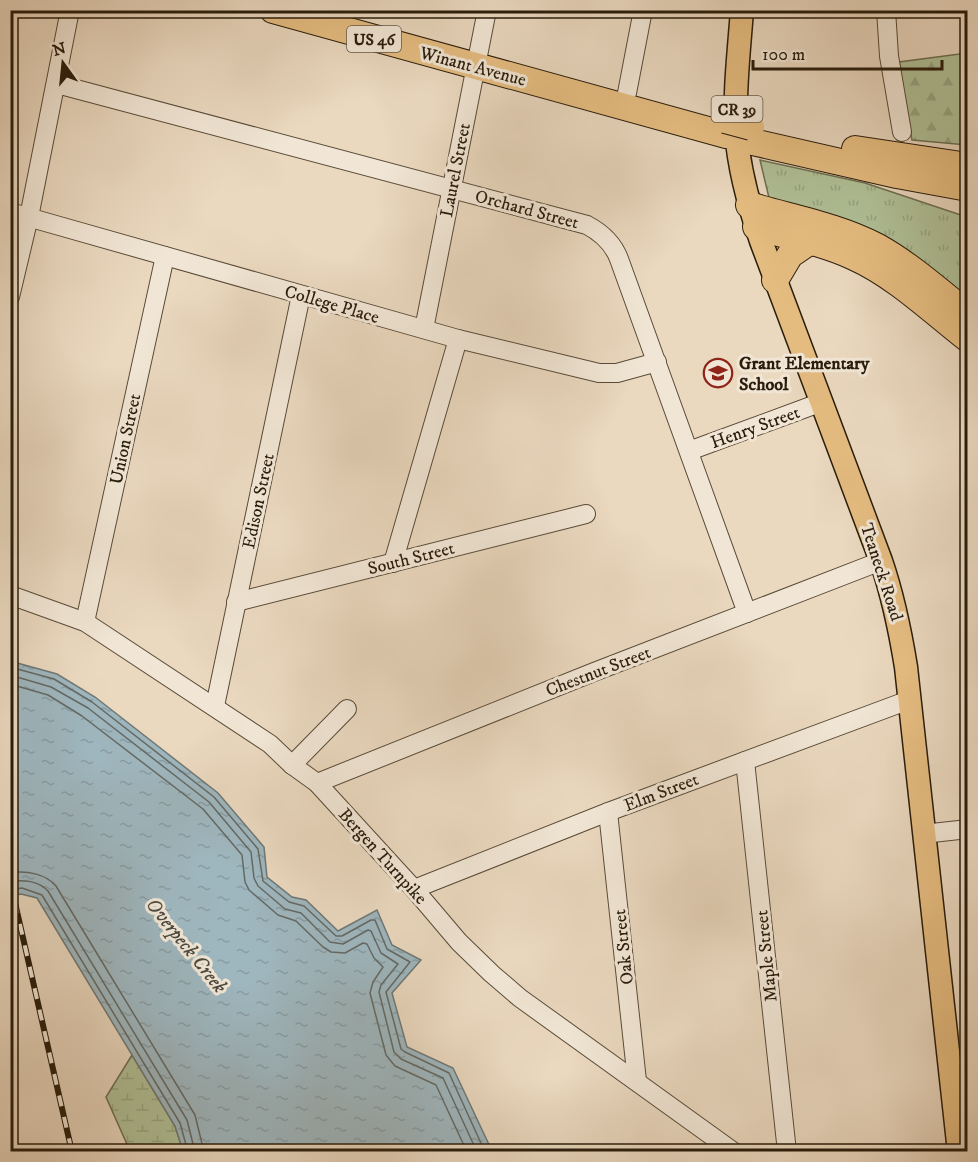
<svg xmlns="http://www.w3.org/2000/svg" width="978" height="1162" font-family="'IM FELL DW Pica',serif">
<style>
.grass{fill:url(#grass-tufts);stroke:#6c6e51;stroke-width:1.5}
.forest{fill:url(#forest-firs);stroke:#6c6e51;stroke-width:1.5}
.wetland{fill:url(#wetland-marsh);stroke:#6c6e51;stroke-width:1.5}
.water{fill:url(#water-ripples);stroke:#6f7876;stroke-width:1.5}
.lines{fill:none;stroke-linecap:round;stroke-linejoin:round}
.shore{stroke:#646964;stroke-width:1.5}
.minor-casing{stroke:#594b38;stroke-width:20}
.major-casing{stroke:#291c0b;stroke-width:25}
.highway-casing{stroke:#291c0b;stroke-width:28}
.minor{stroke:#f1e6d5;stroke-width:18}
.major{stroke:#e5bc80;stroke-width:22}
.highway{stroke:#e5bc80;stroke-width:26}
.rail-casing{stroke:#291c0b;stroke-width:6}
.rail{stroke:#f1e6d5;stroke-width:4;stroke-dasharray:11;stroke-linecap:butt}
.highway-bridge-casing{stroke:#291c0b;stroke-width:28;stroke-linecap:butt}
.highway-bridge{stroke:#e5bc80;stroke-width:26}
.labels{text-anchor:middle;stroke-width:6;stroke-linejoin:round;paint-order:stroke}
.shield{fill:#f1e6d5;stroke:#655948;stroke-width:1.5}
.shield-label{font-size:16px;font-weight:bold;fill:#291c0b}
.street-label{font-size:18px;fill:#291c0b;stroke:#f1e6d5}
.poi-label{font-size:18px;font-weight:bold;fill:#291c0b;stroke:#f1e6d5;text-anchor:start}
.water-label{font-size:20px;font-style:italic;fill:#4c4a41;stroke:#f1e6d5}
</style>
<defs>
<pattern id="grass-tufts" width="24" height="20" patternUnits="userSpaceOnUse" patternTransform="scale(1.5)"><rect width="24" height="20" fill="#b0c097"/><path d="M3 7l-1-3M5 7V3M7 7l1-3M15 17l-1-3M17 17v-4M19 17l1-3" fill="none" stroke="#97a481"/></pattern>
<pattern id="forest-firs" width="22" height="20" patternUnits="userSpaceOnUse" patternTransform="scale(1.5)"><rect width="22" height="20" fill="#b0c097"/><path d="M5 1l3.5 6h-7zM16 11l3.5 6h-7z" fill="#97a481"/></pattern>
<pattern id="wetland-marsh" width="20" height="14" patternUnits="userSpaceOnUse" patternTransform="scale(1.5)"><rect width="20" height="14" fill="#b0c097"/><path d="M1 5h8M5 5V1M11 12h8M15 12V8" fill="none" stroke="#97a481"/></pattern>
<pattern id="water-ripples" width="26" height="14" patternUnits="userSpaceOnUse" patternTransform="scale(1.5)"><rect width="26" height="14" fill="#9eb6be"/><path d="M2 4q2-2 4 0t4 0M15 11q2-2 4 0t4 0" fill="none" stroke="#889ca2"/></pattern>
</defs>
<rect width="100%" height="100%" fill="#ead8bf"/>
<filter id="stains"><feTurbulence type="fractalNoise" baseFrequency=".00333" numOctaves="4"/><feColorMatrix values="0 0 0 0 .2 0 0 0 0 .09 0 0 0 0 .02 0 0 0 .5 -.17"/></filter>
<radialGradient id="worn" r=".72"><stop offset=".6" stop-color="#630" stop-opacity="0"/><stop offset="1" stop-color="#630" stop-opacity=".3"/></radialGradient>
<path class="grass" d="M760 160 865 183 967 217V300L770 202Z"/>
<path class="forest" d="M967 53V145L912 140 899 62Z"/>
<path class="wetland" d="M132 1055 175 1126 183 1151H130L106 1097Z"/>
<path class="water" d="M10 661 57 674 95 697 218 793 264 847 267 877 292 897 306 900 338 931 377 910 392 945 421 960 392 993 407 1047 453 1068 492 1151H183L175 1126 37 898 21 894 11 896Z"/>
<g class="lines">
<g class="shore">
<path d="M10 667 54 679 92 702 214 797 258 849 263 881 289 902 304 906 336 936H342L371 920H375L387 949 410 962 386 992 401 1049 405 1052 449 1073 485 1152"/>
<path d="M10 675 51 687 88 708 209 802 251 852 254 878 258 886 285 909 301 913 330 942 343 944 368 930 371 931 381 953 398 964 381 985 379 992 394 1052 401 1059 443 1078 477 1152"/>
<path d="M10 684 48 695 82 716 203 809 242 855 245 882 249 890 278 915 296 921 323 947 331 952 345 953 363 943 367 944 374 958 383 967 373 982 370 993 386 1055 395 1066 436 1085 467 1152"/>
<path d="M10 873C26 870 46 874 56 886L195 1115 204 1152"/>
<path d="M10 882C23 879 39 881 48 891L187 1120 195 1152"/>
<path d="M10 890 22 888 42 895 180 1123 188 1152"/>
</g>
<g class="minor-casing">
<g id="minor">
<path d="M886 10 889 56 902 132"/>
<path d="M341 14V10"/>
<path d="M57 84 587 225C602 233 613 243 619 259L747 613"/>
<path d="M627 93 643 10"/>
<path d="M10 212 458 339 599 373H617L657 362"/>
<path d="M10 297 29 217 70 10"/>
<path d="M424 329 487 10"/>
<path d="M689 451 822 402"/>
<path d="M393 563 458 339"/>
<path d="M10 595 85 622 270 744 292 765 317 783 414 889 459 942 492 974 520 998 734 1152"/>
<path d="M236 602 586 514"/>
<path d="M85 622 165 256"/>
<path d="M215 706 301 295"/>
<path d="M745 761 787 1152"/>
<path d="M292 765 347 709"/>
<path d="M317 783 594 672 881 561"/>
<path d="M608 812 637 1081"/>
<path d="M923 834 968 829"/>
<path d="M414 889 608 812 909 700"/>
</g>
</g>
<g class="major-casing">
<path id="major" d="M742 10C739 51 734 92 736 132 739 169 749 206 761 241L881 561C893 596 900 630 906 667L959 1152"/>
</g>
<g class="highway-casing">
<g id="highway">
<path d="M273 10 726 135"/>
<path d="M753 142 897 175 968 188"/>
<path d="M855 149 968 166"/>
<path d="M749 205C792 218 838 226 878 247 910 265 939 291 968 314"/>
<path d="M756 227C788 236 824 243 854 257 896 276 932 311 968 339"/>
<path d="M775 280 790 255 809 242"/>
</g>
</g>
<use href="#minor" class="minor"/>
<use href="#major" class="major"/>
<use href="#highway" class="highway"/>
<g class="rail-casing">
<path id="rail" d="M10 881 72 1152"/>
</g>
<use href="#rail" class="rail"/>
<g class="highway-bridge-casing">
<path id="highway-bridge" d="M725 120 751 127"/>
</g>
<use href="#highway-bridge" class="highway-bridge"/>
</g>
<defs>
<g id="school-ring" transform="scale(1.5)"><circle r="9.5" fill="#f1e6d5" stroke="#8f2418" stroke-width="1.5"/><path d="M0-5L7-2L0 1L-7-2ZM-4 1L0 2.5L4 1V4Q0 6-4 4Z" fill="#8f2418"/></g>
</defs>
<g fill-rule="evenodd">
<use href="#school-ring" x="718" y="373"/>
</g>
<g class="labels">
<g class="shield">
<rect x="347" y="26" width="54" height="26" rx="4.5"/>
<rect x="711.5" y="96" width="51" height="26" rx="4.5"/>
</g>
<g class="shield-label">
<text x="374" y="45">US 46</text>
<text x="737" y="115">CR 39</text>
</g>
<g class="street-label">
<text transform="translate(473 66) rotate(15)" y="6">Winant Avenue</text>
<text transform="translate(455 170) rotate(-79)" y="6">Laurel Street</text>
<text transform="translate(527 209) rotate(15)" y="6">Orchard Street</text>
<text transform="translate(332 304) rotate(16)" y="6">College Place</text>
<text transform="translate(755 427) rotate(-20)" y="6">Henry Street</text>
<text transform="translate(125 439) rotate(-78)" y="6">Union Street</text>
<text transform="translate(258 501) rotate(-78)" y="6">Edison Street</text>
<text transform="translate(411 558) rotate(-14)" y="6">South Street</text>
<text transform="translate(882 572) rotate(72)" y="6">Teaneck Road</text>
<text transform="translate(598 671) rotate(-21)" y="6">Chestnut Street</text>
<text transform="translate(661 792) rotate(-21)" y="6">Elm Street</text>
<text transform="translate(383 856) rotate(48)" y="6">Bergen Turnpike</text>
<text transform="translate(623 947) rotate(-96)" y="6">Oak Street</text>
<text transform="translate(766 956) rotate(-96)" y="6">Maple Street</text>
</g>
<g class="poi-label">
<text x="739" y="369">Grant Elementary<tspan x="739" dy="21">School</tspan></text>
</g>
<g class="water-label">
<text transform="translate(187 945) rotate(51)" y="7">Overpeck Creek</text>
</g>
</g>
<rect width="978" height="1162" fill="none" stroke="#ead8bf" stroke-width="36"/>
<rect x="12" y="12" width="954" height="1138" fill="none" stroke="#291c0b" stroke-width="3"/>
<rect x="18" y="18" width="942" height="1126" fill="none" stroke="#291c0b" stroke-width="1.5"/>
<g transform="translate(63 63) rotate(345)" stroke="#f1e6d5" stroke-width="4.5" paint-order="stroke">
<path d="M0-4.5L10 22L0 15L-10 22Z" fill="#291c0b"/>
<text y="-9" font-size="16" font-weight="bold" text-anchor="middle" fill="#291c0b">N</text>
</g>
<path d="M753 60v9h189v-9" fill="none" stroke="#291c0b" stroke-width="3"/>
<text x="762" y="60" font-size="18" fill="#291c0b" stroke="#f1e6d5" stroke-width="4.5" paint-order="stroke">100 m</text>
<rect width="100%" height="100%" filter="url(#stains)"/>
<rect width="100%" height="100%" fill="url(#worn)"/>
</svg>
